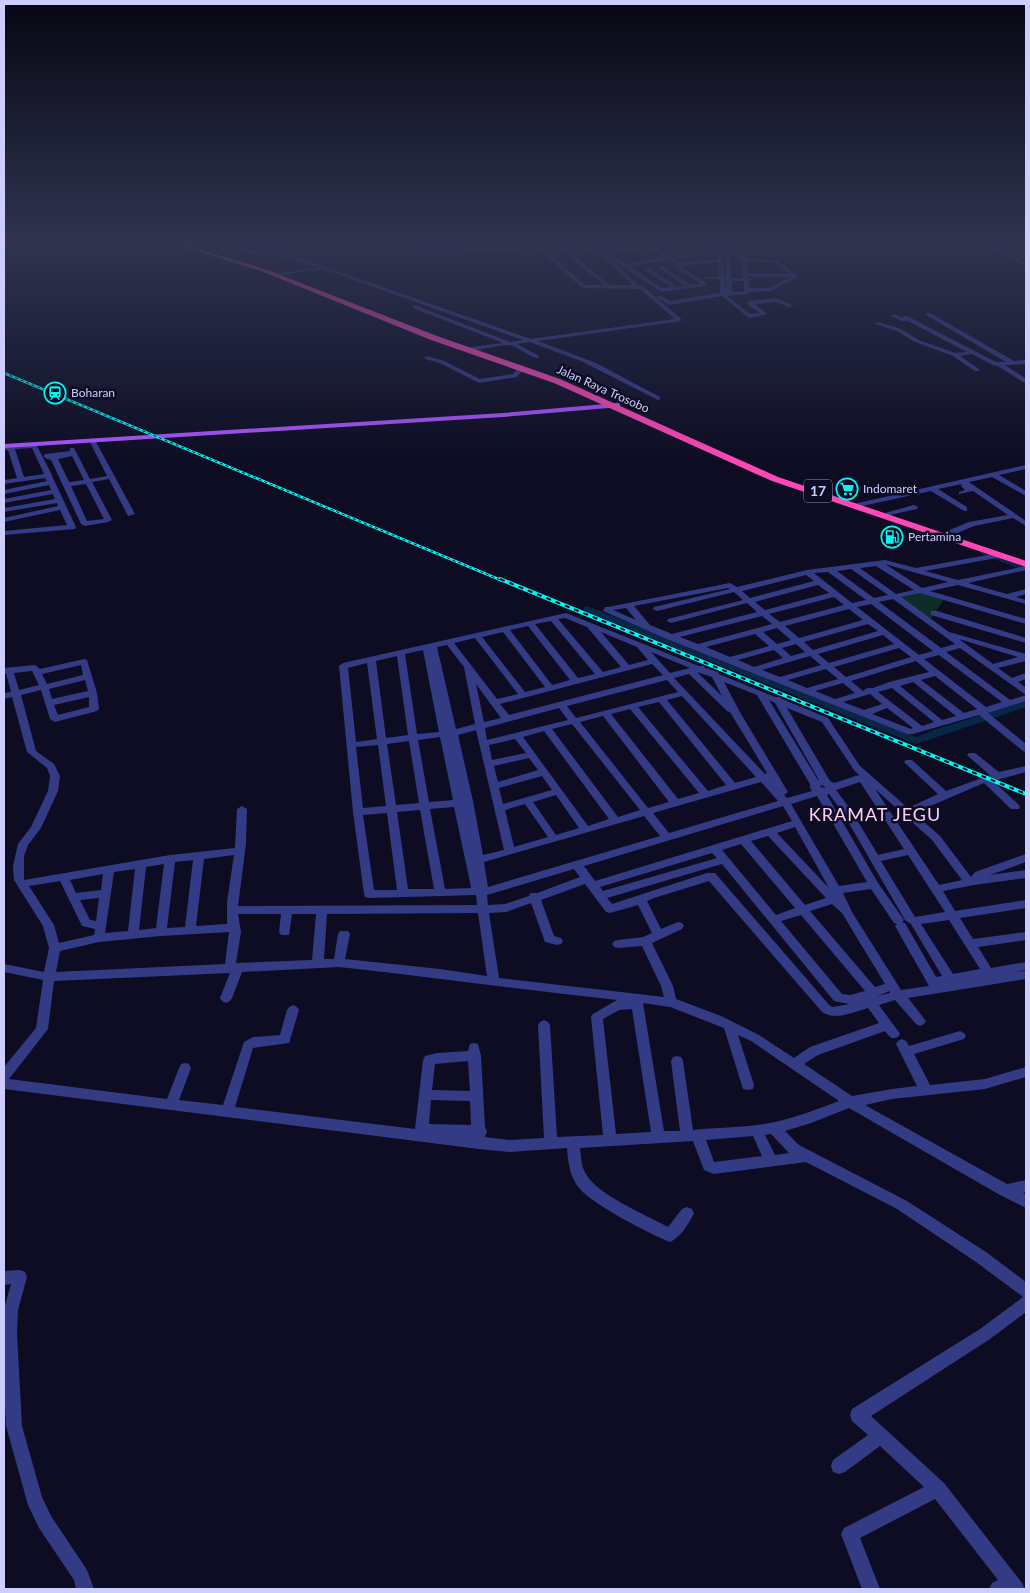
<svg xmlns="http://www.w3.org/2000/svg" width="1030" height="1593" font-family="Lato,sans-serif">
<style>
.green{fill:#0f2d28}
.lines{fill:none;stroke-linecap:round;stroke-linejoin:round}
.river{fill:#082646;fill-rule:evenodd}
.minor{fill:#343b85;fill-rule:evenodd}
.major{fill:#aa54ff;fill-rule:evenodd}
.highway{fill:#ff48b6;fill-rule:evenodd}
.rail-far1-casing{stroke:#00f8f3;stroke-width:2.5}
.rail-casing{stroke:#00f8f3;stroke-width:4}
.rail-far1{stroke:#0d0c23;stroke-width:1;stroke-dasharray:3;stroke-linecap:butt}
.rail{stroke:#0d0c23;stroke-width:2;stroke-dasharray:5;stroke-linecap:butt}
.labels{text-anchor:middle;stroke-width:5;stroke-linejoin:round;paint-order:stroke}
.far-street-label{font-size:12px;fill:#cdceff;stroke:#0d0c23}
.far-poi-label{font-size:12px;fill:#cdceff;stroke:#0d0c23;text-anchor:start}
.shield{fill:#0d0c23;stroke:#9394bd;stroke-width:1}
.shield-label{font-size:14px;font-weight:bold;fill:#cdceff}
.quarter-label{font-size:18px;letter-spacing:1px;fill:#ffcff4;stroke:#0d0c23}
</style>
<rect width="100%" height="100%" fill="#0d0c23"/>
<path class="green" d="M921 591 945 598 929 621 896 597Z"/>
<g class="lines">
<g class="river">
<path d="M984 549 1026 565V571L981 554 980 552Z"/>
<path d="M587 606 917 737 934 730 1026 701V707L916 744 584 611V607Z"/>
</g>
<g class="minor">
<path d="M47 241H57L4 248V246Z"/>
<path d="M265 241 246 244 252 251 270 250 300 258 531 339 675 319 640 289 582 288 538 248 409 255 407 254 409 253 535 246 530 241 557 242 610 285H633L601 254H593L570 241C582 241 590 252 601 252L587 241H591L605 250 647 245 649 244 652 245 708 241 722 248 723 252 746 255 747 258 778 261 798 276 772 291 750 292 747 294 727 296 750 314 760 313 747 304 746 303 749 301 777 298 794 306 789 307 776 302 755 304 767 314 749 318 722 296 669 305 656 297 661 296 670 301 720 293V280L701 278 703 277H719L718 262 680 266 705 282 706 286 661 292 608 256 638 285 643 286 681 319V321L538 341 596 363 660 397V399L658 400 581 361 530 342 517 344 539 356V358C529 358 520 347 510 345 497 344 482 351 469 350V348L471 347 503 343 413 308V306H417L510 342 523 340 323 269 278 275 280 273 319 268 270 252 249 254 241 245 196 250 194 249 242 242ZM703 242 718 250V252L670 256 656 247ZM539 244H554L604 285H585ZM650 248 665 257 625 264 608 252ZM703 255H718V259L681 263 674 259ZM723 255H725L726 277H724ZM730 255 742 257 737 259 742 261 743 278H731ZM668 260 676 265 674 267 701 284 691 285 664 267H660V269L685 286 677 287 649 268H645V270L671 287 662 288 629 266ZM747 261 775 263 790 274H748ZM748 277H790L769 288H749V281L754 280 748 278ZM725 280H726L725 293ZM732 281H744V291L732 292Z"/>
<path d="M975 241H980L988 245 1006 242 1005 241H1010L1026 248V251L1011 245 993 247 1026 263V266Z"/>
<path d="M926 313H930L1014 361 1026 360V364L1005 365 1026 379V384L998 366 993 365 972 354 960 356 979 369V371H975L953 356 915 342 897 331 875 324 878 322 901 329 919 340 955 353 967 352 908 321H902L891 316 894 314 903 318V316H907L996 362H1006L926 315Z"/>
<path d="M427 356 444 361 480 379 513 374C516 370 523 365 528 369L520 373 517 377 479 383 440 363 425 359 424 358Z"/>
<path d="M92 438 95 440 135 514 128 516 109 479 92 482 112 520 108 522 85 526 81 524 51 460 47 459 43 456 46 454 70 451V448H74L90 479 107 476 89 440ZM72 456 84 480 69 482 58 459ZM86 484 104 519 87 521 71 486Z"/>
<path d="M31 443 36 444 52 475V476L76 527 75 529 4 535V531L67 525 60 510 4 522V518L58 506 57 503 4 512V508L55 499 53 494 4 503V499L51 490 49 485 4 494V490L47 481 45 478 4 484V480L17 478 8 450H4V446L30 444ZM32 448 44 474 24 477 15 449Z"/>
<path d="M1026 465V469L999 475 1026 491V496L992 477 969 482 1026 521V526L1013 518 974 526 946 538H940V534L969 522 1008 515 973 491 959 494V492L965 490 961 486 962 484 938 489 967 507V511H964L931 491 858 507 854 505 858 503Z"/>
<path d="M914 505 918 507 917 509 885 516 881 514Z"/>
<path d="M999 553H1002V557L925 571 958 580 1026 566V570L968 583 1007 594 1026 589V594L1016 597 1026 600V604L958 585 930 591 1026 619V624L920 593 901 597 949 632 1026 654V661L998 668 1012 678 1026 673V679L1018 682 1026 688V695L960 648 946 652 1010 700 1026 695V701L988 713 1026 744V752L1023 751 979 715 913 734H907L667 639 603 611 605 607H608L730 583 737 587 807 570 885 560 916 568ZM885 564 948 582 922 588ZM876 566 914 590 896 594 860 568ZM851 569 888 595 874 598 837 571ZM828 572 866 600 852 603 814 573ZM806 575 814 581 750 598 742 591ZM818 585 829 593 765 610 755 602ZM728 588 730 589 654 607 653 609 657 611 734 592 743 600 668 619 667 621 671 623 747 603 757 612 672 634 650 625 634 606ZM834 597 844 605 780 622 769 614ZM893 599 955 644 941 648 879 602ZM871 604 933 651 919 655 857 607ZM626 608 636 620 613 610ZM849 609 863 620 799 638 785 626ZM762 616 772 624 698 644 680 637ZM868 624 878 631 813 650 804 642ZM777 628 791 640 777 644 763 632ZM755 634 769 646 730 657 706 647ZM883 635 894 644 829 663 818 654ZM959 639 1018 657 993 664ZM796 644 805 652 791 656 782 648ZM899 648 911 657 846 677 834 667ZM774 650 783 658 754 667 738 660ZM939 655 1002 702 986 707 924 659ZM810 656 821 665 780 677 762 670ZM916 661 929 672 889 682 873 688H867L863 691 851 681ZM826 669 838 679 807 688 788 680ZM935 676 977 709 964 713 921 680ZM913 682 956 716 942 720 900 686ZM843 683 855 693 835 699 815 691ZM892 688 934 722 922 726 878 692ZM870 694 882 704 864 710 843 702ZM887 708 913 728 911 729 872 714Z"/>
<path d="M931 611H937L1026 638V643L931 615Z"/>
<path d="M566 613 699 666H704L705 668 718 672 719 674 775 697H780L782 699 828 718 860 766 908 808 938 794 906 764 904 762 906 760H912L946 791 990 775 969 757 967 755 969 753H975L999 772 1026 766V772L993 781 1019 805 1020 807 1019 809H1011L984 783 914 813 940 836 971 877 975 872 1026 854V862L990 875 1026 870V878L974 885 943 891 955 911 1026 900V908L960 918 973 939 1026 932V940L978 947 991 968 1026 962V970L1014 972 1026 971V979L908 998 926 1021 924 1024 920 1026 916 1024 895 1000 879 1005 898 1031 900 1034 898 1037C891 1040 889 1036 885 1031L818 1055 804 1064 852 1096 892 1089 917 1086 896 1044 898 1041 902 1039 906 1041 909 1046 960 1031 964 1033 966 1036 964 1039 914 1054 930 1085 985 1079 1026 1067V1077L985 1089 892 1099 865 1105 1007 1184 1026 1180V1192L1023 1193 1026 1195V1208L1000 1195 849 1108 811 1123 785 1131 799 1145 907 1201 986 1252 1026 1282V1312L990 1339 871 1416 944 1483 1022 1583 1025 1589H989L992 1583 998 1580 935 1499 860 1538 880 1589H862L841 1534 844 1528 924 1487 880 1446 845 1472 839 1474 833 1472 831 1466 833 1460 868 1435 852 1421 850 1415 852 1409 980 1329 1023 1297 976 1262 897 1209 806 1162 714 1174 704 1170 693 1141 580 1148C581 1157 581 1166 586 1174 596 1194 648 1216 668 1227L682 1209 687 1207 692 1209 694 1213C690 1222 680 1238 670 1242 650 1234 592 1204 580 1189 570 1178 568 1162 567 1148L509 1152 479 1149 4 1089V1067L36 1028 43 980 4 972V964L44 972 49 948 43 926 14 880 13 866 18 844 31 827 48 791 50 776 47 768 27 752 12 697 4 699V693L11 692 6 673 4 674V668L35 665 40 669 84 659 87 660 97 693 99 709 97 711 55 722 50 719 41 690 21 695 36 751 54 764 60 776 58 791 41 828 28 845 24 856V880L170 855 235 848 237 809 242 806 247 809 246 844 238 906 477 905 476 895 369 898 365 897 364 894 353 812 339 666 343 663ZM565 618 587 627 621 667 603 672 558 619ZM551 621 595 674 578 678 535 624ZM528 626 570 680 552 685 510 630ZM503 632 545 687 525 692 482 637ZM601 632 637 647 648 660 629 665ZM475 638 518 694 497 699 454 643ZM447 645 464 667 475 724 456 729 437 647ZM423 650 439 732 417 734 405 654ZM651 652 690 668 670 673ZM397 656 408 735 386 738 376 661ZM367 663 377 739 356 742 348 668ZM652 664 663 675 509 715 500 704ZM81 665 83 675 47 684 42 674ZM32 671 39 685 19 690 14 673ZM697 672 712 677 722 696ZM689 674 727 711 730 712 767 773 765 774 674 678ZM85 680 88 691 52 699 49 689ZM667 680 678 692 576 718 567 706ZM724 682 757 695 810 784V788L812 791 787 798 784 795 788 792 741 714ZM476 684 501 718 484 722ZM682 696 756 777 735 783 667 700ZM89 697V707L58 715 54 705ZM769 700 775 703 819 780H818ZM659 702 726 785 708 791 638 707ZM559 708 568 720 487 740 485 728ZM787 708 822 722 854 770 859 775 834 783 830 781ZM630 709 699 793 678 799 611 714ZM603 716 669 802 648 808 580 722ZM572 724 640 810 618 817 552 729ZM476 730 504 850 483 855 473 801 458 735ZM544 731 609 819 588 826 523 737ZM440 737 453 800 429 802 418 740ZM515 739 526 753 492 760 489 745ZM409 741 419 803 396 805 387 744ZM378 745 386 806 363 808 356 747ZM529 758 538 770 498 782 494 766ZM542 776 552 790 503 804 499 788ZM761 782 778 801 669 833 653 813ZM860 782 904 849 878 855 851 810 836 790ZM822 785 825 787 826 788 820 787ZM875 789 932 840 962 880 939 885ZM829 794 843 813 905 920 911 924 942 976 936 977 905 923 902 922 904 920 902 917 878 883 827 795ZM556 795 579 828 556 835 533 802ZM817 796 867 882 839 886 791 804ZM525 804 548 837 514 847 505 810ZM783 806 792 821 595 881 584 866ZM454 807 471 887V888L445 889 430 809ZM420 810 434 889H408L397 812ZM387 813 397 890H374L363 815ZM644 816 660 836 488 887 484 862ZM795 827 829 888 777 833ZM768 836 826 898 805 905 751 841ZM741 844 795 908 776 915 722 850ZM712 853 717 858 603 891 600 887ZM234 855 227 902V924L196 926 204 859ZM908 855 945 912 915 917 881 861ZM193 860 185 927 167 928 175 862ZM164 864 156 928 139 930 146 867ZM722 864 834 1001 849 1004 833 1007 830 1006 715 873H707L612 904 607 898ZM135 869 128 931 105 933 114 872ZM574 869 580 877 537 893H530L529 896 505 904 488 905 487 895ZM103 874 101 890 76 893 70 880ZM60 881 82 926 95 929 94 935 59 943 54 925 29 886ZM709 881 822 1012C836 1021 853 1012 868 1008L879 1023 810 1047 794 1058 759 1035 721 1016 676 999 673 986 652 943 682 929 684 926 682 923 678 922 661 929 647 901 654 898ZM585 884 606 912 610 913 638 905 652 933 643 937 618 940 614 941 612 944 614 947 618 948 642 946 661 986 664 997 499 978 489 913 506 912 531 903 545 942 557 945 561 944 563 941 561 938 554 936 541 900ZM871 889 894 923 897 924 895 926 929 986 901 990 852 912 843 893ZM99 898 96 921 90 920 80 900ZM832 904 842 913 885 984 875 987 810 911ZM478 913 487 976 440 969 345 959 350 934 348 931H340L338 934 334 959H324L327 914ZM238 914H281L279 932 281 935H289L292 914H316L312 960 236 963 241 932ZM801 915 865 991 850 995 842 994 781 921ZM949 920 980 969 953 974 921 924ZM229 932 225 964 56 972 60 951 99 942 161 936ZM339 967C432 977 524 990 617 1000L593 1014 591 1017 603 1135 557 1137 550 1025 548 1022 544 1020 540 1022 538 1025 544 1138 509 1140 485 1137 487 1131 485 1127 481 1056 478 1044 474 1043 470 1044 468 1051 437 1053 425 1056 423 1060 415 1129 235 1107 253 1048 289 1043 299 1010 297 1007 293 1005 289 1007 287 1010 280 1035 253 1037 244 1042 223 1105 179 1100 191 1068 189 1064 185 1063 181 1064 179 1068 167 1099 9 1079 48 1029 54 981 230 973 220 998 222 1001 226 1003 230 1001 232 998 242 972ZM890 991V993L877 996ZM643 1003 670 1007 724 1028 743 1089 748 1090 753 1089 754 1085 738 1035 751 1041 839 1101C818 1109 797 1117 775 1122 748 1128 720 1127 693 1130L683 1061 681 1057 677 1056 673 1057 671 1061 680 1131H664ZM632 1009 651 1132 616 1134 603 1019 619 1010ZM468 1061 470 1091 432 1090 435 1064ZM431 1100 470 1101 471 1125 429 1124ZM771 1134 789 1153 775 1155 765 1135ZM753 1136 762 1156 714 1162 706 1140Z"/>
<path d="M20 1270 25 1272 27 1277 18 1310 17 1334 22 1426 42 1497 51 1516 87 1570 94 1589H76L74 1580 39 1528 28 1505 6 1426 4 1382V1309L11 1284 4 1285V1271Z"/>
</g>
<path class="major" d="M617 403H620V407L503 417 4 448V444L503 413Z"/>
<path class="highway" d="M164 241H172L265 269 437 336 560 379 778 477 1026 561V567L772 481 554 383 431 340 261 271Z"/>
<g class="rail-far1-casing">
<path id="rail-far1" d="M4 373 503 581"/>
</g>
<g class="rail-casing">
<path id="rail" d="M500 579 1026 794"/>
</g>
<use href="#rail-far1" class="rail-far1"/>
<use href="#rail" class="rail"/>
</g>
<linearGradient id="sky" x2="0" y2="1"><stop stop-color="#070713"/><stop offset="0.52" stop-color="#2f3450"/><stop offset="1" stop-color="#2f3450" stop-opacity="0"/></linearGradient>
<rect width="1030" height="464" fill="url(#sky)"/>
<defs>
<g id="station-ring" transform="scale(1.125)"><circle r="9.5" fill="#0d0c23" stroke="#00f8f3" stroke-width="1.5"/><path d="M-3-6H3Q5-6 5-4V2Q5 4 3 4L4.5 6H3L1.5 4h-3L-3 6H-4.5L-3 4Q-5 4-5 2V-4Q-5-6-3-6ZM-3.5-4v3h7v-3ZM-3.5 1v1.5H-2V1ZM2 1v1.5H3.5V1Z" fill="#00f8f3"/></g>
<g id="supermarket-ring" transform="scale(1.125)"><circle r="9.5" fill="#0d0c23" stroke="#00f8f3" stroke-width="1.5"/><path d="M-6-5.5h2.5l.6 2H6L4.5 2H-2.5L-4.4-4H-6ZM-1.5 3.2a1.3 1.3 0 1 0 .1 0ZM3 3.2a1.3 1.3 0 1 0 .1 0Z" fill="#00f8f3"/></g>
<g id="fuel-ring" transform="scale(1.125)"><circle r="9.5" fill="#0d0c23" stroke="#00f8f3" stroke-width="1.5"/><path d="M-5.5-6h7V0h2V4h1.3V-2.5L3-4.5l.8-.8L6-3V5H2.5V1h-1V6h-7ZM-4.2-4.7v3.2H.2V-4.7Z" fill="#00f8f3"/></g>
</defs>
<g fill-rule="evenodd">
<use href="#station-ring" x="55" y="393"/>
<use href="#supermarket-ring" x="847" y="489"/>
<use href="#fuel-ring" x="892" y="537"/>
</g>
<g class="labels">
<g class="far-street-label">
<text transform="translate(603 389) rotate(24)" y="4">Jalan Raya Trosobo</text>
</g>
<g class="far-poi-label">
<text x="71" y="397">Boharan</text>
<text x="863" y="493">Indomaret</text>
<text x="908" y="541">Pertamina</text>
</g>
<rect class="shield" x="804" y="479.5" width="28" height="23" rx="4"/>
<g class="shield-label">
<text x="818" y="496">17</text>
</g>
<g class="quarter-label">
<text x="875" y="821">KRAMAT JEGU</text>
</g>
</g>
<rect width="1030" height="1593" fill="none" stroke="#cdceff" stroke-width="10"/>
</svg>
